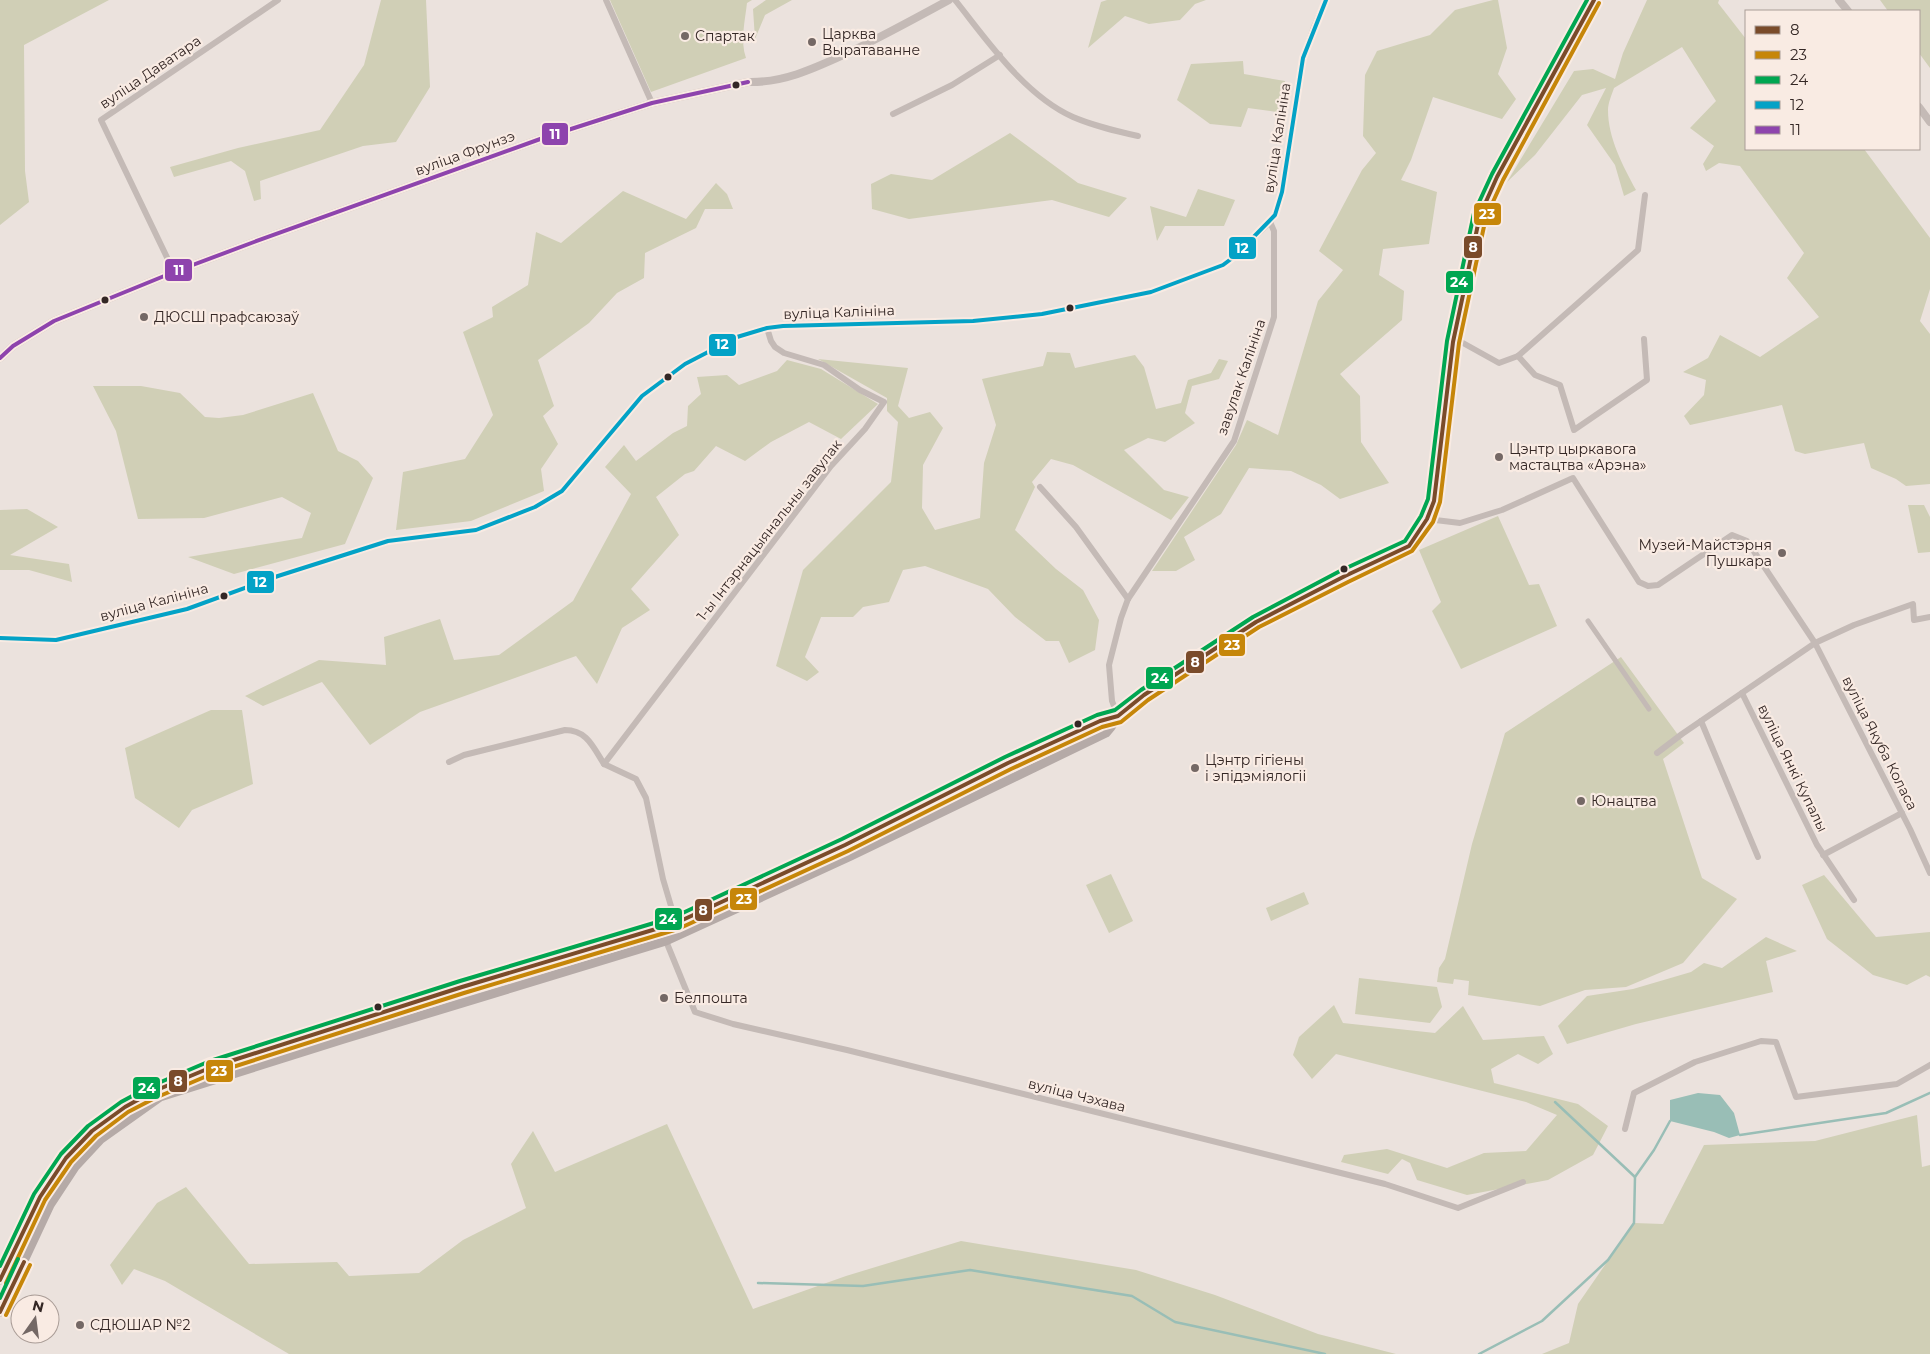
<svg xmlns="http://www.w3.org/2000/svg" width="1930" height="1354" font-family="Montserrat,sans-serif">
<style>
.green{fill:#d0cfb6}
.water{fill:#99beb6}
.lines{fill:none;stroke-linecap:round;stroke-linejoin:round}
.stream{stroke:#99beb6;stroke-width:2.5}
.pedestrian{stroke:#c4bab6;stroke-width:5}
.minor{stroke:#c4bab6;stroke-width:6}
.tertiary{stroke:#c4bab6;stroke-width:8}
.secondary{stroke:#b5aaa7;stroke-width:9}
.bus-1-casing{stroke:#f9ebe3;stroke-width:8}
.bus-2-casing{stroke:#f9ebe3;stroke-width:8}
.bus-3-casing{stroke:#f9ebe3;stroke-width:8}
.bus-4-casing{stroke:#f9ebe3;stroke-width:8}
.bus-5-casing{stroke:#f9ebe3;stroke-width:8}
.bus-1{stroke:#7a4b2a;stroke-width:4}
.bus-2{stroke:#c68609;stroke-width:4}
.bus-3{stroke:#00a651;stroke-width:4}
.bus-4{stroke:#03a2c6;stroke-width:4}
.bus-5{stroke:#8e44ad;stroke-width:4}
.poi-dot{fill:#746865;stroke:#f9ebe3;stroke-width:2}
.bus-dot{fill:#342725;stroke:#f9ebe3;stroke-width:2}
.labels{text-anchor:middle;stroke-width:4.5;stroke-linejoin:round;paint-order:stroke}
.poi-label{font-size:14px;fill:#342725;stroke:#f9ebe3;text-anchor:start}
.street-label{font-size:14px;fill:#342725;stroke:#f9ebe3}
.line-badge{stroke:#f9ebe3;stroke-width:2}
.badge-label{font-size:14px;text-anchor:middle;font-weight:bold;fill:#fff}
</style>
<rect width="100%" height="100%" fill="#ebe2dd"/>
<g class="green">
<path d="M0 0H109L24 45 25 171 29 202 0 225Z"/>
<path d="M381 0H426L430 87 396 142 363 146 260 181 261 199 254 201 245 171 231 161 174 177 170 167 238 148 320 130 364 65Z"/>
<path d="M610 0H752L747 3C745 21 740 41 746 58L651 92Z"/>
<path d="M766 0H792L765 15 755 39 753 9Z"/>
<path d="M1107 0H1206L1195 4 1180 20 1149 24 1125 16 1088 48 1101 2Z"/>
<path d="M1493 0H1498L1507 48 1498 74 1516 99 1502 119 1433 97 1411 160 1401 180 1437 192 1429 244 1383 249 1379 275 1404 291 1402 320 1340 374 1360 396 1361 442 1389 483 1340 499 1321 485 1291 471 1249 468 1221 514 1184 537 1195 560 1176 571H1152L1236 445 1247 420 1278 435 1318 301 1343 270 1319 251 1362 170 1376 153 1363 136 1365 75 1377 51 1430 35 1455 10Z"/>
<path d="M1647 0H1719L1718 3 1746 39V149H1864L1930 238V289L1920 321 1930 334V484L1906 486 1896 479 1871 468 1864 443 1805 454 1795 451 1782 405 1690 425 1684 416 1704 395 1706 380 1683 372 1708 358 1720 335 1760 357 1819 317 1787 278 1804 253 1740 166 1719 163 1706 171 1703 164 1714 146 1690 128 1716 101 1682 47 1614 88C1612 94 1608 103 1608 110 1608 138 1623 166 1636 190L1624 196 1615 165 1587 125 1606 88 1582 95 1535 155 1507 182 1574 71 1593 69 1615 79 1623 53Z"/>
<path d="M1880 0H1930V68L1919 53V11H1888Z"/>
<path d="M1243 61 1244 74 1285 81 1284 113 1248 108 1241 127 1210 124 1177 100 1191 64Z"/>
<path d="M1010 133 1078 183 1127 198 1109 217 1052 200 909 219 872 209 871 184 891 174 932 180Z"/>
<path d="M716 183 727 194 733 209H705L696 228 645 253 644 278 617 293 589 323 538 360 554 406 543 416 558 444 541 469 544 491 471 521 396 530 403 472 465 459 493 415 463 332 493 317 492 307 528 285 536 232 561 243 623 191 686 219Z"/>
<path d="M1198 189 1235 200 1224 226H1165L1157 241 1150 206 1186 217Z"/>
<path d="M1047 352 1070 353 1075 368 1135 355 1144 367 1156 409 1181 403 1188 380 1211 373 1219 359 1228 361 1219 379 1192 386 1185 413 1195 423 1165 442 1148 438 1124 450 1164 490 1189 497 1171 520 1073 465 1051 459 1032 482 1035 487 1015 530 1056 569 1083 590 1099 620 1095 650 1069 663 1059 641H1046L1015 617 988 589 925 566 903 570 889 602 863 607 853 617H821L805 657 819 672 807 681 776 666 803 570 891 482 898 422 887 411V398L818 359 908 368 898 406 909 418 930 412 943 428 923 465 922 508 935 530 980 518 984 463 996 425 982 379 1043 366Z"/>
<path d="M787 360 821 369 878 404 841 439 809 422 771 442 745 461 716 446 694 471 685 474 656 497 679 535 631 589 650 610 622 628 597 684 576 656 420 712 370 745 322 682 263 706 245 696 319 660 386 665 384 637 440 619 454 660 499 655 573 601 631 494 605 467 624 445 636 461 673 433 687 426 688 406 701 394 697 377 727 375 739 385 777 371Z"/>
<path d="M93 386H141L180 393 205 417 219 418 243 415 313 393 338 451 358 461 373 478 345 544 234 574 188 557 302 538 311 513 282 497 204 518 138 519 116 431Z"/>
<path d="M1908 505H1924L1930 517V552L1918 553Z"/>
<path d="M27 509 58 527 10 555 69 564 72 582 29 570H0V510Z"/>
<path d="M1498 516 1529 585 1539 584 1557 626 1461 669 1432 611 1441 602 1419 550Z"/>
<path d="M1621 657 1684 743 1663 759 1702 878 1737 899 1683 963 1626 987 1585 990 1540 1006 1468 995 1469 981 1454 979 1453 984 1437 982 1439 968 1445 959 1472 844 1505 733Z"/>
<path d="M211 710H242L253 784 192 810 179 828 135 798 125 748Z"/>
<path d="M1111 874 1133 921 1109 933 1086 885Z"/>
<path d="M1824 875 1876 937 1930 932V977L1926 975 1907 985 1873 975 1827 939 1802 885Z"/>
<path d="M1304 892 1309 904 1271 921 1266 908Z"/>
<path d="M1766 937 1797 951 1766 961 1773 992 1636 1024 1567 1044 1558 1026 1587 996 1633 989 1691 972 1704 963 1722 968Z"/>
<path d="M1359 978 1437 987 1442 1007 1430 1023 1355 1014Z"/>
<path d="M1334 1005 1343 1023 1435 1033 1463 1006 1483 1040 1544 1036 1553 1054 1538 1064 1518 1054 1491 1069 1494 1083 1578 1104 1608 1126 1593 1155 1548 1180 1467 1195 1417 1180 1410 1163 1402 1159 1388 1174 1341 1162 1344 1155 1387 1149 1447 1168 1484 1153 1526 1151 1557 1115 1526 1102 1336 1054 1312 1079 1293 1055 1299 1037Z"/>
<path d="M1917 1115 1922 1167 1930 1165V1354H1542L1569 1343 1578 1304 1634 1223 1663 1224 1704 1145 1815 1141Z"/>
<path d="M667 1124 753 1309 846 1276 961 1241 1136 1270 1215 1295 1318 1334 1396 1354H289L165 1281 134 1269 122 1285 110 1265 157 1203 186 1187 249 1264 337 1262 349 1276 419 1273 463 1240 526 1208 511 1164 533 1131 555 1172Z"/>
</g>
<path class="water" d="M1698 1093 1720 1095 1734 1113 1740 1135 1729 1138 1714 1132 1670 1121V1100Z"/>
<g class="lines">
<g class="stream">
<path d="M1555 1102 1635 1177"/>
<path d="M1740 1135 1886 1113 1930 1093"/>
<path d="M758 1283 863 1286 970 1270 1132 1296 1175 1322 1325 1354"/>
<path d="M1479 1354 1542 1321 1608 1260 1634 1223 1635 1177 1654 1150 1670 1121"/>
</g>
<path class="pedestrian" d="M1588 621 1649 709"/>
<g class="minor">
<path d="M606 0 652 103"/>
<path d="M955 0C987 40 1024 95 1073 117 1094 126 1116 131 1138 136"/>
<path d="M893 114 952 85 1000 55"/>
<path d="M174 272 101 120 278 0"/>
<path d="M1453 342 1463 343 1499 363 1518 356 1638 250 1645 195"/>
<path d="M1518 356 1535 375 1560 385 1574 430 1647 380 1644 339"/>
<path d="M1040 487 1076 527 1128 599"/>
<path d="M1427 519 1460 523 1502 510 1573 478 1639 582 1648 586 1658 585 1732 535 1747 541 1815 643 1910 829 1930 873"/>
<path d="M0 638 56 640 187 609 278 576 388 541 476 530 535 507 562 491 642 396 685 364 737 337 767 328 783 326 973 321 1042 314 1151 292 1223 265 1235 256 1270 222 1275 215 1282 192 1303 58 1314 27 1326 0"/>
<path d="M1742 693 1817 845 1854 900"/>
<path d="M1118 716 1112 701 1109 665 1121 618 1128 599 1234 441 1274 317V231L1270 222"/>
<path d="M1701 721 1758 857"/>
<path d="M1657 753 1682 734 1815 643 1854 625 1913 604 1914 620 1930 617"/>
<path d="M449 762 464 755 565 730C587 730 593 747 604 764L831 466 865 429 884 402 860 390 824 365 784 353 775 347 771 341 767 328"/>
<path d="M604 764 636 779 646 798 663 879 676 923"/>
<path d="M1823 855 1902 813"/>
<path d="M666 941 695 1012 733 1024 847 1050 1385 1184 1458 1208 1523 1182"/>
<path d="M1625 1129 1634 1093 1695 1062 1761 1041 1776 1042 1796 1097 1897 1084 1930 1065"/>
</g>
<g class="tertiary">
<path d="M1839 0 1848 11"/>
<path d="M1919 107 1930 122"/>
<path d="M0 358 13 346 54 321 174 272 254 242 543 138 652 103 748 82C785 83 817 67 850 52 883 36 916 18 949 0"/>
</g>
<g class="secondary">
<path d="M0 1280 40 1197 66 1158 92 1131 125 1107 152 1092 212 1067 462 987 676 923 845 845 1008 763 1100 721 1118 716 1144 695 1256 622 1345 576 1409 546 1427 519 1434 501 1453 342 1480 215 1497 177 1594 0"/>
<path d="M0 1312 50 1205 75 1167 101 1139 160 1097 344 1039 666 941 851 856 1106 733 1111 727 1118 716"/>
</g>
<g class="bus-1-casing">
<g id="bus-1">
<path d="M0 1280 40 1197 66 1158 92 1131 125 1107 152 1092 212 1067 462 987 676 923 845 845 1008 763 1100 721 1118 716 1144 695 1256 622 1345 576 1409 546 1427 519 1434 501 1453 342 1480 215 1497 177 1594 0"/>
<path d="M0 1312 24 1262"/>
</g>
</g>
<g class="bus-2-casing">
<g id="bus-2">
<path d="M6 1283 45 1200 71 1162 96 1136 128 1112 155 1098 214 1073 464 993 678 929 848 851 1011 769 1102 727 1121 722 1148 700 1259 627 1348 582 1412 551 1433 522 1440 502 1459 343 1486 217 1503 180 1599 3"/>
<path d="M6 1315 30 1265"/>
</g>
</g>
<g class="bus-3-casing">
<g id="bus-3">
<path d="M0 1266 34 1194 61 1154 88 1126 121 1102 149 1087 210 1061 460 981 674 917 842 839 1005 757 1097 715 1115 710 1141 690 1253 617 1342 570 1405 541 1421 516 1428 499 1447 341 1474 213 1492 174 1587 0"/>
<path d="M0 1298 18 1259"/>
</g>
</g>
<g class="bus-4-casing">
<path id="bus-4" d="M0 638 56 640 187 609 278 576 388 541 476 530 535 507 562 491 642 396 685 364 737 337 767 328 783 326 973 321 1042 314 1151 292 1223 265 1235 256 1275 215 1282 192 1303 58 1326 0"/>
</g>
<g class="bus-5-casing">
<path id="bus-5" d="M0 358 13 346 54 321 174 272 254 242 543 138 652 103 748 82"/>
</g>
<use href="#bus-1" class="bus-1"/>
<use href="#bus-2" class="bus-2"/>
<use href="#bus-3" class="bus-3"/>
<use href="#bus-4" class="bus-4"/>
<use href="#bus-5" class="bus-5"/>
</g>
<g class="poi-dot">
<circle cx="685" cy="36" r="5"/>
<circle cx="812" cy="42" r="5"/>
<circle cx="144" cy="317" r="5"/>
<circle cx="1499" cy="457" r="5"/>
<circle cx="1782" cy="553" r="5"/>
<circle cx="1195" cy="768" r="5"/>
<circle cx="1581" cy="801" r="5"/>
<circle cx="664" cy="998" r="5"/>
<circle cx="80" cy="1325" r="5"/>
</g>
<g class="bus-dot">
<circle cx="736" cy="85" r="4.5"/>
<circle cx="105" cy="300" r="4.5"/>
<circle cx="1070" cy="308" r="4.5"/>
<circle cx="668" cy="377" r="4.5"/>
<circle cx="1344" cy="569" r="4.5"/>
<circle cx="224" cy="596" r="4.5"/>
<circle cx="1078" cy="724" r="4.5"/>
<circle cx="378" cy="1007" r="4.5"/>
</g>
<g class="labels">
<g class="poi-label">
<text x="822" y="39">Царква<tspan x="822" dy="16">Выратаванне</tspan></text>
<text x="695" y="41">Спартак</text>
<text x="154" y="322">ДЮСШ прафсаюзаў</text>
<text x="1509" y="454">Цэнтр цыркавога<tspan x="1509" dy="16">мастацтва «Арэна»</tspan></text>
<text x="1772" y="550" text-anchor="end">Музей-Майстэрня<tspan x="1772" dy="16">Пушкара</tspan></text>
<text x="1205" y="765">Цэнтр гігіены<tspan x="1205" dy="16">і эпідэміялогіі</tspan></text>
<text x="1591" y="806">Юнацтва</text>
<text x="674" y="1003">Белпошта</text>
<text x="90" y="1330">СДЮШАР №2</text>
</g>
<g class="street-label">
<text transform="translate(150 72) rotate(-34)" y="5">вуліца Даватара</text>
<text transform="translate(1277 138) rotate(-81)" y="5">вуліца Калініна</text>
<text transform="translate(465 153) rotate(-20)" y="5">вуліца Фрунзэ</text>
<text transform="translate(839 312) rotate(-2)" y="5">вуліца Калініна</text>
<text transform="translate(1241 377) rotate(-71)" y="5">завулак Калініна</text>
<text transform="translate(769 530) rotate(-52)" y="5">1-ы Інтэрнацыянальны завулак</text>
<text transform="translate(154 602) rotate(-15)" y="5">вуліца Калініна</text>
<text transform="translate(1880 743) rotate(63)" y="5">вуліца Якуба Коласа</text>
<text transform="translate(1793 768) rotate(64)" y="5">вуліца Янкі Купалы</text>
<text transform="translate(1077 1095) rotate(14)" y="5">вуліца Чэхава</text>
</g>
</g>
<g class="line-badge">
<rect x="541" y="122" width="28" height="24" rx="5" fill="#8e44ad"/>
<rect x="1473" y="202" width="29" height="24" rx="5" fill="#c68609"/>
<rect x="1463" y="235" width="20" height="24" rx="5" fill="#7a4b2a"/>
<rect x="1228" y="236" width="29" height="24" rx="5" fill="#03a2c6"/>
<rect x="164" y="258" width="29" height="24" rx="5" fill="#8e44ad"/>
<rect x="1445" y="270" width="29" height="24" rx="5" fill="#00a651"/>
<rect x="708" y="333" width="29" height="24" rx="5" fill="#03a2c6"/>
<rect x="246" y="570" width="29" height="24" rx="5" fill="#03a2c6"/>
<rect x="1218" y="633" width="28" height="24" rx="5" fill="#c68609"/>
<rect x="1185" y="650" width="20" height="24" rx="5" fill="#7a4b2a"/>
<rect x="1145" y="666" width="29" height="24" rx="5" fill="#00a651"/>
<rect x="729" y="887" width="29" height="24" rx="5" fill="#c68609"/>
<rect x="694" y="898" width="19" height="24" rx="5" fill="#7a4b2a"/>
<rect x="654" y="907" width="29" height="24" rx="5" fill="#00a651"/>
<rect x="205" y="1059" width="29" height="24" rx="5" fill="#c68609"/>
<rect x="168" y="1069" width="20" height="24" rx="5" fill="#7a4b2a"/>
<rect x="132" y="1076" width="29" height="24" rx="5" fill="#00a651"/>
</g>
<g class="badge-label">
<text x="555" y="139">11</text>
<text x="1487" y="219">23</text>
<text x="1473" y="252">8</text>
<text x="1242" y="253">12</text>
<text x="179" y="275">11</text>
<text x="1459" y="287">24</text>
<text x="722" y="349">12</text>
<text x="260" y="587">12</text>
<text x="1232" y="650">23</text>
<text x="1195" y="667">8</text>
<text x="1160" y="683">24</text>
<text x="744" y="904">23</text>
<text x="703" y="915">8</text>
<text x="668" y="924">24</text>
<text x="219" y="1076">23</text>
<text x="178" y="1086">8</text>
<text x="147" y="1093">24</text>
</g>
<rect x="1745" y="10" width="175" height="140" fill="#f9ebe3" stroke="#aa9d97"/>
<rect x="1755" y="26" width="25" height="8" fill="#7a4b2a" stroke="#aa9d97"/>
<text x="1790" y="35" font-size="15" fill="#342725">8</text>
<rect x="1755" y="51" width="25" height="8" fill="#c68609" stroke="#aa9d97"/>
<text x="1790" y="60" font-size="15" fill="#342725">23</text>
<rect x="1755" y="76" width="25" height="8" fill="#00a651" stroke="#aa9d97"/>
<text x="1790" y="85" font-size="15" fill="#342725">24</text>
<rect x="1755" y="101" width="25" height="8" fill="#03a2c6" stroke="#aa9d97"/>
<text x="1790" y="110" font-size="15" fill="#342725">12</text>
<rect x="1755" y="126" width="25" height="8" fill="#8e44ad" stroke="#aa9d97"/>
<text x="1790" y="135" font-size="15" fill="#342725">11</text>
<g transform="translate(35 1319) rotate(14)"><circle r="24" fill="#f9ebe3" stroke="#aa9d97"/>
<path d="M0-4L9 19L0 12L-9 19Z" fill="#746865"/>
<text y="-8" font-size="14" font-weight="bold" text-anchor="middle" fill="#342725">N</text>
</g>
</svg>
